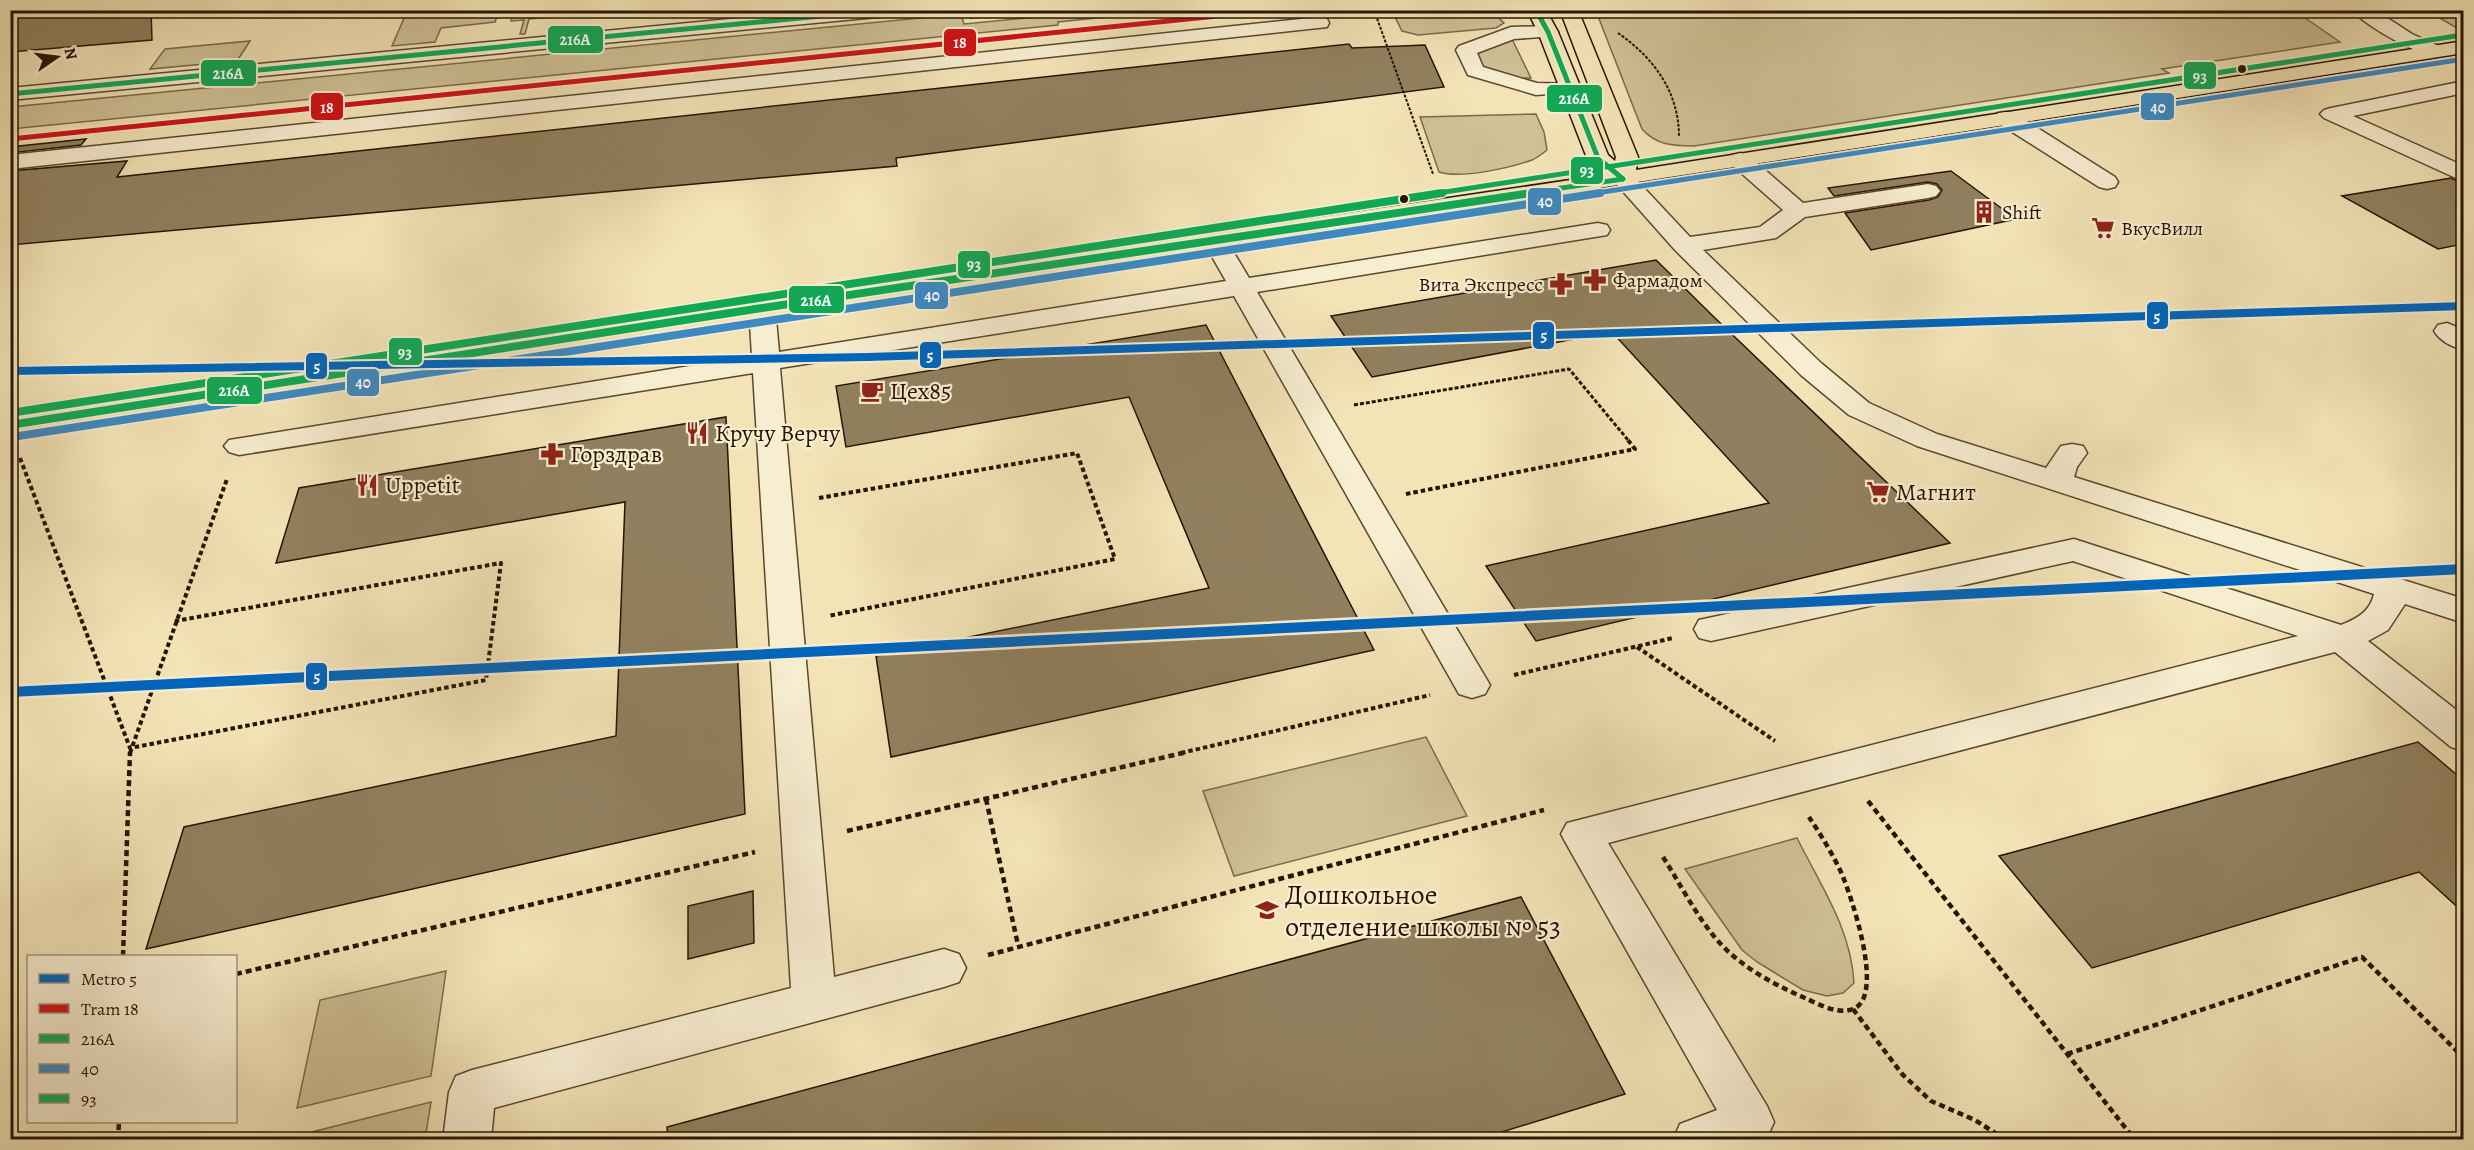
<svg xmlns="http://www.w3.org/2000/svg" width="2474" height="1150" font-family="Alegreya,serif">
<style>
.green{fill:#d0c198;stroke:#7b6a4c;stroke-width:1.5}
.building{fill:#91805f;stroke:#261400;stroke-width:1.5}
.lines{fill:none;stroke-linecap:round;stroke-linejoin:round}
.minor-casing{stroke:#59482e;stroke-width:3}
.major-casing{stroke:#261400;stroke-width:3}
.path-far3{stroke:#261400;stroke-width:2;stroke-dasharray:3 1.5;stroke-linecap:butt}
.path-far2{stroke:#261400;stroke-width:3;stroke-dasharray:4 2;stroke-linecap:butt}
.path-far1{stroke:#261400;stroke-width:4;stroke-dasharray:4.5 3;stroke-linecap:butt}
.path{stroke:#261400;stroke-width:4.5;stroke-dasharray:6 4;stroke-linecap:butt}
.minor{fill:#f7edd0;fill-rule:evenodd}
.major{fill:#f3e4b7;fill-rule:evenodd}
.bus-1-far1-casing{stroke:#f7edd0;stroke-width:8}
.bus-1-casing{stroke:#f7edd0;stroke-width:11}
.bus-2-far1-casing{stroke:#f7edd0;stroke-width:8}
.bus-2-casing{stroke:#f7edd0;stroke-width:11}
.bus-3-far1-casing{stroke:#f7edd0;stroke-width:8}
.bus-3-casing{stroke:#f7edd0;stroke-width:11}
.bus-1-far1{stroke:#10a855;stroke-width:5}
.bus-1{stroke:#10a855;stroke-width:8}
.bus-2-far1{stroke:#3d8ac2;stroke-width:5}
.bus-2{stroke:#3d8ac2;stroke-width:8}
.bus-3-far1{stroke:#10a855;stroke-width:5}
.bus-3{stroke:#10a855;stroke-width:8}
.tram-1-casing{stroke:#f7edd0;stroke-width:8}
.tram-1{stroke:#ce1417;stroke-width:5}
.metro-1-far1-casing{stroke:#f7edd0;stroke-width:12}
.metro-1-casing{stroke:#f7edd0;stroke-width:15}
.metro-1-far1{stroke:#0065bd;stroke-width:8}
.metro-1{stroke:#0065bd;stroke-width:10}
.bus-dot{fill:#261400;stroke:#f7edd0;stroke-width:2}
.labels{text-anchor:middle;stroke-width:4.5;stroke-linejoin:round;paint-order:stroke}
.far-poi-label{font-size:20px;fill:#261400;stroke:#f7edd0;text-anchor:start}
.poi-label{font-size:24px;fill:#261400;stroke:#f7edd0;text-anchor:start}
.near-poi-label{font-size:28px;fill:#261400;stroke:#f7edd0;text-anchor:start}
.line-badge{stroke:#f7edd0;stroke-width:2}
.badge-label{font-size:16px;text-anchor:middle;font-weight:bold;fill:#fff}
</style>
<rect width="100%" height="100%" fill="#f3e4b7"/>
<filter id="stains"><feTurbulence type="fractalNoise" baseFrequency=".00333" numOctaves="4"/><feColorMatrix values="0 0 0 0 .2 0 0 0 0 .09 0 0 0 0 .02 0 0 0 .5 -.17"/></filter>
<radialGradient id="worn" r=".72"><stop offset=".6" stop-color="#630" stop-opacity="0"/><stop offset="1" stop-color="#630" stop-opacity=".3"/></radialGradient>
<g class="green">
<path d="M515 10H625V11L529 19 525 34H520L524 20 511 21Z"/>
<path d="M470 11H499L495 22 441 28 435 42 392 46 405 16Z"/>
<path d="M1100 11H1124L1135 14 1058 22V25L11 129V107L961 14 964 24Z"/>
<path d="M1392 11H1491L1504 23 1496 28 1418 35 1402 31Z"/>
<path d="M2295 11 2340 42 2162 69 2169 73 1694 146C1673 146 1656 145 1642 129L1596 11Z"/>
<path d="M2428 11H2463V29L2460 30Z"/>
<path d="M1512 39 1531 78H1520L1483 68 1475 52Z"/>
<path d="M250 41 237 61 150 69 165 49Z"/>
<path d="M1536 114 1544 132 1547 150C1542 154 1537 158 1532 160 1510 168 1461 179 1439 172L1420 117Z"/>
<path d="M1426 737 1467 816 1234 876 1203 791Z"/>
<path d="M1797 838C1821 886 1851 929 1854 983L1843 993 1827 996 1803 990 1757 962 1742 950 1685 869Z"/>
<path d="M446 971 431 1076 297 1108 320 1000Z"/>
<path d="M431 1102 425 1139H291L292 1137Z"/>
</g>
<g class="building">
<path d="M10 10H151L152 40 10 52Z"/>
<path d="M1349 44 1352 48 1425 45 1444 87 896 158 897 166 10 245V171L127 161 117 177Z"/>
<path d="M86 139 81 145 10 153V147Z"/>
<path d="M1951 171 2016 219 1871 250 1845 213 1929 200 1938 197 1942 190 1937 184 1928 182 1834 196 1828 188Z"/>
<path d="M2451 178 2457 181 2463 180V244L2438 249 2342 196Z"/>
<path d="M1656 260 1716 319 1950 543 1536 641 1486 566 1769 503 1612 332 1372 377 1331 316Z"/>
<path d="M1206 325 1374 650 891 757 876 656 1209 588 1129 397 846 447 836 386Z"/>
<path d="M726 417 745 814 146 949 184 827 616 736 625 502 276 563 299 488Z"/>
<path d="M2418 742 2463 780V912L2419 872 2092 968 1999 856Z"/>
<path d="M753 891 754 943 688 959V906Z"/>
<path d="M1521 897 1625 1094 1476 1140H668L667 1127Z"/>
</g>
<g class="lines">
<g class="minor-casing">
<g id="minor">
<path d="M824 10H897L895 14 888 16 10 100V88Z"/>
<path d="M2352 10H2375L2412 34 2441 47 2444 51 2441 55C2423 60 2364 25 2352 10Z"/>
<path d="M1320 17 1327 19 1329 23 1327 27 10 169V155Z"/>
<path d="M1548 26 1555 28 1558 32 1555 36 1514 39 1477 53 1483 67 1537 83 1576 84 1579 88 1576 92 1536 95 1468 75 1456 50 1459 46 1511 27Z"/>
<path d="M2464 81V93L2353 116 2464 166V177L2458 179 2324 118 2320 114 2324 110 2331 108Z"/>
<path d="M2006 112 2014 113 2115 177 2118 182 2115 187 2107 189 2099 187 1998 123 1995 118 1998 113Z"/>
<path d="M1740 153 1748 155 1803 203 1928 184 1936 186 1940 191 1936 196 1928 198 1805 217 1776 238 1703 250 1821 363 1869 403 1937 434 2046 468 2061 446 2072 444 2083 446 2087 453 2077 467 2074 477 2464 599V623L2405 604 2388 630 2368 641 2464 716V751L2451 747 2335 652 1608 843 1767 1106 1774 1122 1767 1138 1763 1140H1673L1680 1124 1717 1110 1567 845 1561 834 1567 823 2298 636 2073 561 1711 641 1699 638 1694 629 1699 620 2074 539 2341 625C2356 619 2370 612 2374 594L1917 446 1849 415 1801 375 1675 250 1612 179 1615 174 1623 172 1631 174 1690 237 1760 227 1783 210 1732 165 1729 160 1732 155Z"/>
<path d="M1598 223 1607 225 1610 230 1607 235 1257 292 1490 685 1485 694 1472 698 1459 694 1234 296 780 368 834 977 944 949 959 954 966 968 959 982 944 987 494 1108 491 1140H443L449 1092 456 1076 472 1070 791 988 753 373 239 455 229 452 224 446 229 440 752 356 749 308 753 302 762 300 771 302 775 308 779 352 1226 281 1203 241 1206 236 1215 234 1224 236 1249 278Z"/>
<path d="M2447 323 2464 330V350C2452 347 2440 341 2434 331L2438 325Z"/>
</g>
</g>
<g class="major-casing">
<path id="major" d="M1527 10H1546L1558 32 1608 155 1615 161 1616 157 1560 10H1578L1638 157 1636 170 2464 41V53C1646 182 828 306 10 434V416L762 300 1604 175 1587 158 1538 32Z"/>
</g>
<g class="path-far3">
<path d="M1374 10 1433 174"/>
<path d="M970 18 1044 10"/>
<path d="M1618 33C1654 58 1679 92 1679 137"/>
</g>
<path class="path-far2" d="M1354 405 1569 369 1628 440"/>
<g class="path-far1">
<path d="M20 458 130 748 486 680 501 563 175 621"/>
<path d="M1406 494 1635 449 1627 439"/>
<path d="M819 498 1077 453 1115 559 828 616"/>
<path d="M1637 647 1775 741"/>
<path d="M1514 675 1673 638"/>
<path d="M130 753 227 479"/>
<path d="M1181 753 1430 695"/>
</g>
<g class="path">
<path d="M986 799 1018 945"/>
<path d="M1868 801 2135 1140"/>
<path d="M847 831 1187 752"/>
<path d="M1663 857C1681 885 1696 916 1718 941 1741 967 1773 984 1805 998 1818 1004 1838 1015 1853 1009 1886 997 1851 895 1841 872 1832 853 1821 835 1809 817"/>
<path d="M988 955 1544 810"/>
<path d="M123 956 130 752"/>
<path d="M236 974 755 852"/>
<path d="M1853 1009 1902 1074 1931 1101 1975 1120 2006 1140"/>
<path d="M2067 1054 2362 957 2464 1058"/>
<path d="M118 1140 119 1122"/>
</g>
<use href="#minor" class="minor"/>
<use href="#major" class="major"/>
<g class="bus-1-far1-casing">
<g id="bus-1-far1">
<path d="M1536 10 1548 32 1598 158 1623 179"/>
<path d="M10 94 883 10"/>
<path d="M1521 194 1623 179"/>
</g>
</g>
<g class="bus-1-casing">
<path id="bus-1" d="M10 425 762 308 1531 193"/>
</g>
<g class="bus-2-far1-casing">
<path id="bus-2-far1" d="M1590 194 2464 59"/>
</g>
<g class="bus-2-casing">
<path id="bus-2" d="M12 437 1600 193"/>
</g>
<g class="bus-3-far1-casing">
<path id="bus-3-far1" d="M1432 194 2462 35"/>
</g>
<g class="bus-3-casing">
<path id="bus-3" d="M10 413 1442 193"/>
</g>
<use href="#bus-1-far1" class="bus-1-far1"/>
<use href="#bus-1" class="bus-1"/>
<use href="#bus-2-far1" class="bus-2-far1"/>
<use href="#bus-2" class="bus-2"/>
<use href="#bus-3-far1" class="bus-3-far1"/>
<use href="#bus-3" class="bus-3"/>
<g class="tram-1-casing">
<path id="tram-1" d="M10 139 1277 10"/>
</g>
<use href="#tram-1" class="tram-1"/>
<g class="metro-1-far1-casing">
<path id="metro-1-far1" d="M10 371 868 357 2464 306"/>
</g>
<g class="metro-1-casing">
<path id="metro-1" d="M10 692 2464 569"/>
</g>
<use href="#metro-1-far1" class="metro-1-far1"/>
<use href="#metro-1" class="metro-1"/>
</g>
<defs>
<g id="building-bare" transform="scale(1.8)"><path d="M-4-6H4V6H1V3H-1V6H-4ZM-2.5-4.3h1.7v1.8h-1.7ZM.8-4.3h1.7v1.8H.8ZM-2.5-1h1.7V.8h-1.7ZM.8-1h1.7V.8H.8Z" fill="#8f2418" stroke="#f7edd0" stroke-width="2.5" paint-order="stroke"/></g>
<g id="supermarket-bare" transform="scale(1.8)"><path d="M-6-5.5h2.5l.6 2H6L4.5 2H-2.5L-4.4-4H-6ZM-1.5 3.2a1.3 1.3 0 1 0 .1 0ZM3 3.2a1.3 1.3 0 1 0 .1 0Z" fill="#8f2418" stroke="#f7edd0" stroke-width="2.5" paint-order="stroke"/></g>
<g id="pharmacy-bare" transform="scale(1.8)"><path d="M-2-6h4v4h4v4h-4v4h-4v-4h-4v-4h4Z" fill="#8f2418" stroke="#f7edd0" stroke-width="2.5" paint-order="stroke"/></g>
<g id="cafe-bare" transform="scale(1.8)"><path d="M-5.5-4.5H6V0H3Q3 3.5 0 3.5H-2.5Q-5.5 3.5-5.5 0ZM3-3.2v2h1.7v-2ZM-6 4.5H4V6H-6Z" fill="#8f2418" stroke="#f7edd0" stroke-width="2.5" paint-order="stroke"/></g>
<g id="restaurant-bare" transform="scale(1.8)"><path d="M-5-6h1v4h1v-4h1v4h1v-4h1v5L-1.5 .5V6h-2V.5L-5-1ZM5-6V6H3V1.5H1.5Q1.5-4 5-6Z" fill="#8f2418" stroke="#f7edd0" stroke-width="2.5" paint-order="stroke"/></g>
<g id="school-bare" transform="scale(1.8)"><path d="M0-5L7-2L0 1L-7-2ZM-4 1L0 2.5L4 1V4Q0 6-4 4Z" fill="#8f2418" stroke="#f7edd0" stroke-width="2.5" paint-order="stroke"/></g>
</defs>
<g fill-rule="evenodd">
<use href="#building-bare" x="1984" y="212"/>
<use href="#supermarket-bare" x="2103" y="228"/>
<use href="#pharmacy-bare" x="1595" y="280"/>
<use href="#pharmacy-bare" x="1561" y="284"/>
<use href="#cafe-bare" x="872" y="391"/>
<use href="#restaurant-bare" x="697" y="433"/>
<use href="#pharmacy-bare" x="552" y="454"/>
<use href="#restaurant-bare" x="367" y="485"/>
<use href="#supermarket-bare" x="1878" y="492"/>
<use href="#school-bare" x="1267" y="910"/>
</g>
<g class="bus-dot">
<circle cx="2242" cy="69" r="5"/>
<circle cx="1404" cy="199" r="5"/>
</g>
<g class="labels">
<g class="far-poi-label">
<text x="2002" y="219">Shift</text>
<text x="2121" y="235">ВкусВилл</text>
<text x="1613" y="287">Фармадом</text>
<text x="1543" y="291" text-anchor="end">Вита Экспресс</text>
</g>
<g class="poi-label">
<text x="890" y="399">Цех85</text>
<text x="715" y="441">Кручу Верчу</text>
<text x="570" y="462">Горздрав</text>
<text x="385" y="493">Uppetit</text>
<text x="1896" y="500">Магнит</text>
</g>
<g class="near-poi-label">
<text x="1285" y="904">Дошкольное<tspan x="1285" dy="32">отделение школы № 53</tspan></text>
</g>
</g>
<g class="line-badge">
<rect x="547" y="25" width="57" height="29" rx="6" fill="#10a855"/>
<rect x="943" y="28" width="34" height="29" rx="6" fill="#ce1417"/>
<rect x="200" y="59" width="57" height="28" rx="6" fill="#10a855"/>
<rect x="2183" y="61" width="34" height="29" rx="6" fill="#10a855"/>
<rect x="1546" y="84" width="57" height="29" rx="6" fill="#10a855"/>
<rect x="310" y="92" width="34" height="29" rx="6" fill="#ce1417"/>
<rect x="2140" y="92" width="35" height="29" rx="6" fill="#3d8ac2"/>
<rect x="1570" y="156" width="34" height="29" rx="6" fill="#10a855"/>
<rect x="1527" y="187" width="35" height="29" rx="6" fill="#3d8ac2"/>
<rect x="957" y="250" width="34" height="29" rx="6" fill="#10a855"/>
<rect x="914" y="281" width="35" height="29" rx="6" fill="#3d8ac2"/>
<rect x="788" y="285" width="57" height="29" rx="6" fill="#10a855"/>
<rect x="2146" y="301" width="23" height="29" rx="6" fill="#0065bd"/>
<rect x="1532" y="321" width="23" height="29" rx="6" fill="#0065bd"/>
<rect x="388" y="337" width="35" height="29" rx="6" fill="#10a855"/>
<rect x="919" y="341" width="23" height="28" rx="6" fill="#0065bd"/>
<rect x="305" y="352" width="23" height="28" rx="6" fill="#0065bd"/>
<rect x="346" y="368" width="34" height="29" rx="6" fill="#3d8ac2"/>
<rect x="206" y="376" width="57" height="29" rx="6" fill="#10a855"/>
<rect x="305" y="662" width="23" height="29" rx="6" fill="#0065bd"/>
</g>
<g class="badge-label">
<text x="575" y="45">216А</text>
<text x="960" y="48">18</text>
<text x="228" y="79">216А</text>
<text x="2200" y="82">93</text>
<text x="1574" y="104">216А</text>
<text x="327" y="113">18</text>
<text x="2158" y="113">40</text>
<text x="1587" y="176">93</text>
<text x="1545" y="207">40</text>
<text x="974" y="270">93</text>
<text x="932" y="301">40</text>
<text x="816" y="306">216А</text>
<text x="2157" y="322">5</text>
<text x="1544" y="341">5</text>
<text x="405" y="358">93</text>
<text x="930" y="361">5</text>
<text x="317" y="372">5</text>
<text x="363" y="388">40</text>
<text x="234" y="396">216А</text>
<text x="317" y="682">5</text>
</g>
<rect width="2474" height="1150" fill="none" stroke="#f3e4b7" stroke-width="36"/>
<rect x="12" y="12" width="2450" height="1126" fill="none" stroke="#261400" stroke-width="3"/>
<rect x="18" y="18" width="2438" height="1114" fill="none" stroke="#261400" stroke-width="1.5"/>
<rect x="27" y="955" width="210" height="168" fill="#f7edd0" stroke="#a3967d" stroke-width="1.5"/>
<rect x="39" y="974" width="30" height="9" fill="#0065bd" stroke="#a3967d" stroke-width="1.5"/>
<text x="81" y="985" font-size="18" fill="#261400">Metro 5</text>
<rect x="39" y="1004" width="30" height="9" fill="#ce1417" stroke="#a3967d" stroke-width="1.5"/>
<text x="81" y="1015" font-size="18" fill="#261400">Tram 18</text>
<rect x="39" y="1034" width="30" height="9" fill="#10a855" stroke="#a3967d" stroke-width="1.5"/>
<text x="81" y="1045" font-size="18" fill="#261400">216А</text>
<rect x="39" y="1064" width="30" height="9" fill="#3d8ac2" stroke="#a3967d" stroke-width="1.5"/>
<text x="81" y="1075" font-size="18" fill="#261400">40</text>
<rect x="39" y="1094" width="30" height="9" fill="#10a855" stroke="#a3967d" stroke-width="1.5"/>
<text x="81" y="1105" font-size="18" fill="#261400">93</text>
<g transform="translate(57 57) rotate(76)" stroke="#f7edd0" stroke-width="4.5" paint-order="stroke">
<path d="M0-4.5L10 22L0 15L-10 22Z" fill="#261400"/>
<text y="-9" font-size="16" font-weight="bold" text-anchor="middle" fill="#261400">N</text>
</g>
<rect width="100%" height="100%" filter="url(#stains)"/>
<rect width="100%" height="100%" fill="url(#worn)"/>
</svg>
